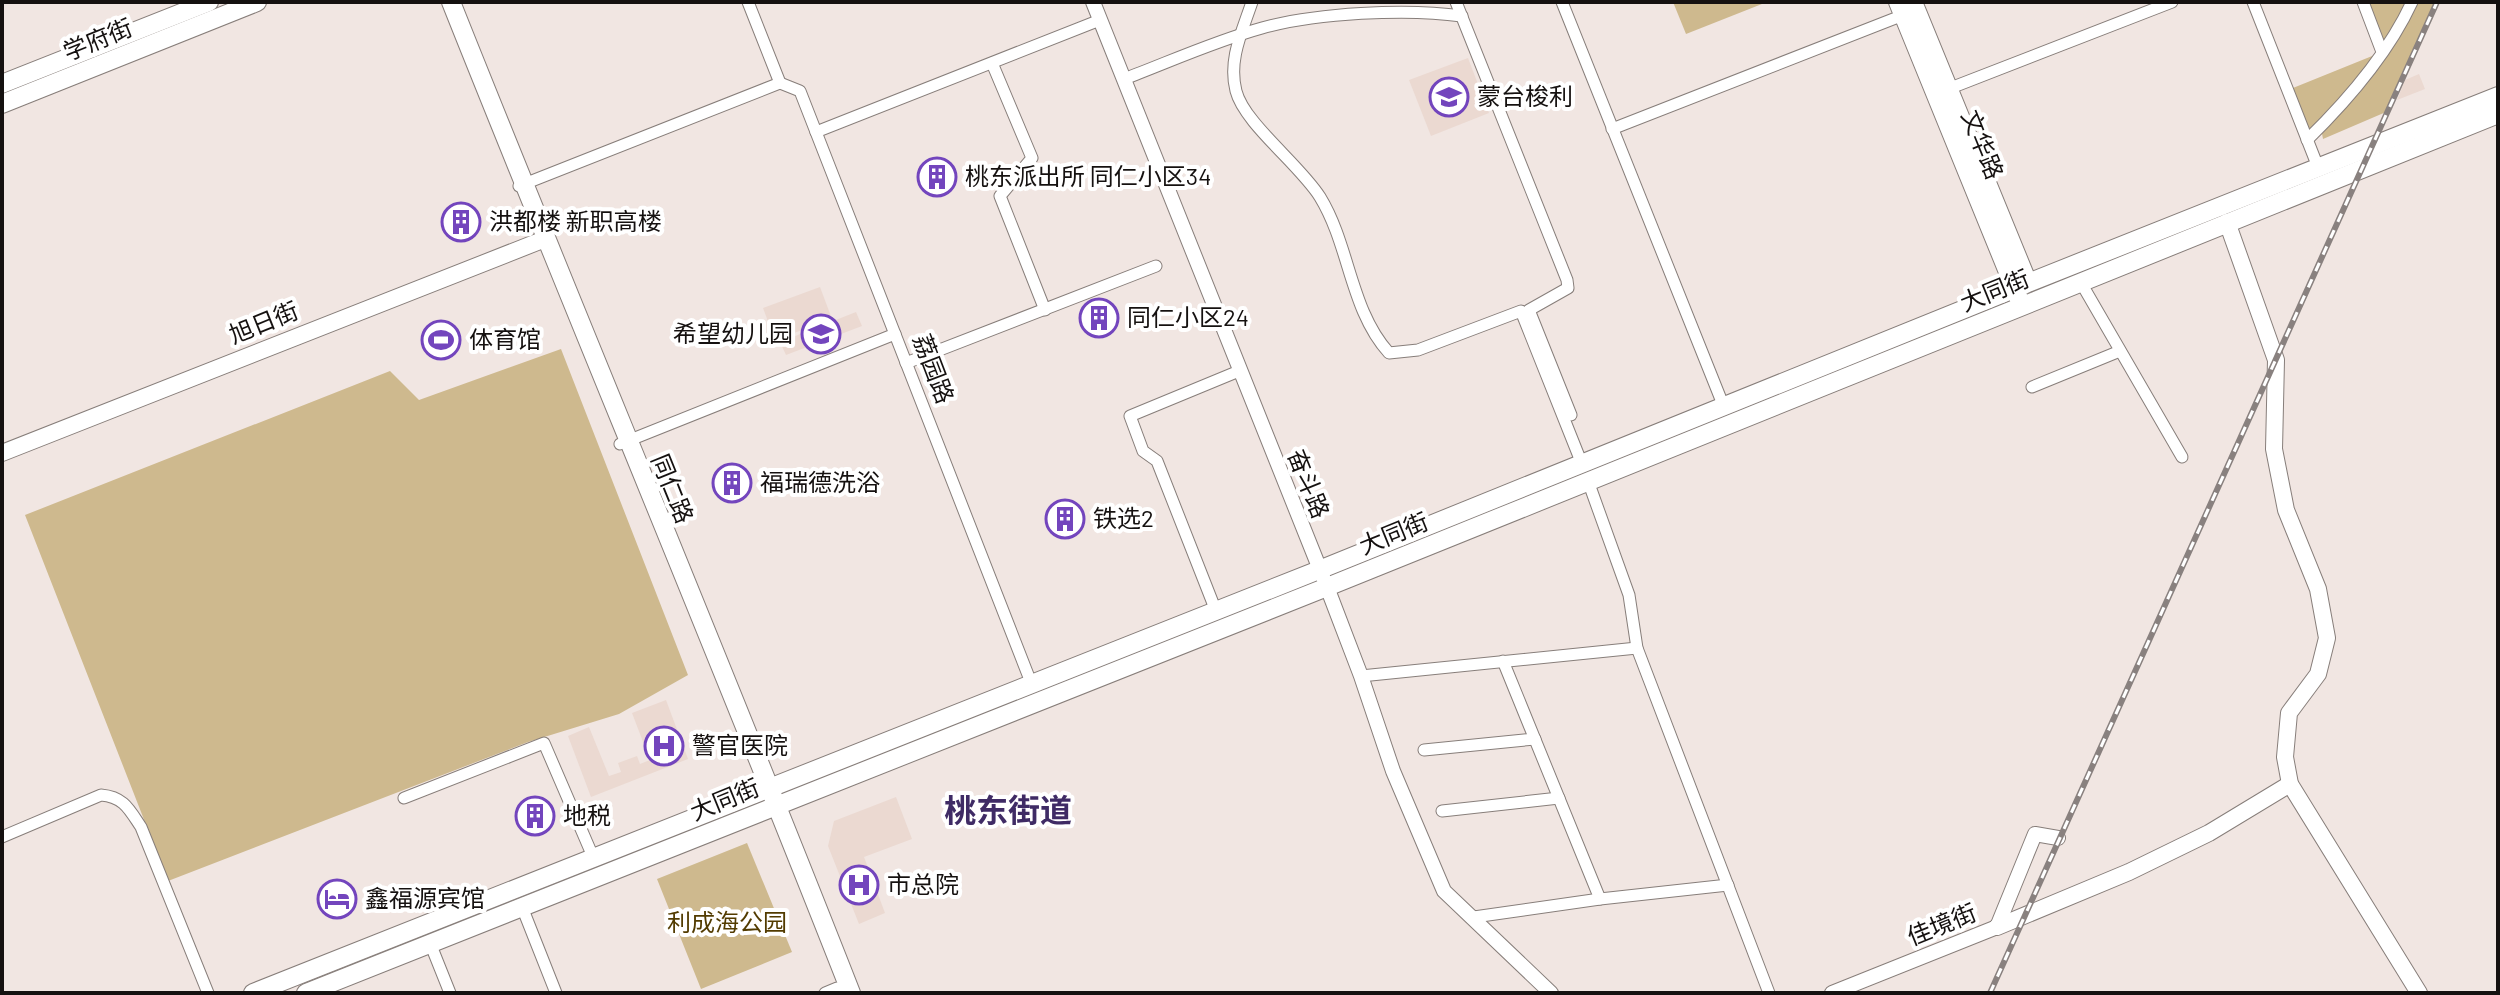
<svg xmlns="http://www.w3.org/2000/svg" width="2500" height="995" font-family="Barlow,'Noto Sans SC',sans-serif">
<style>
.built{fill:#ebd9d1}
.green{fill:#ceb98e}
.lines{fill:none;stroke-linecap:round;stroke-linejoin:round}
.minor-casing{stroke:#877e7a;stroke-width:13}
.tertiary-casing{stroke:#877e7a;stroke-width:16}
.secondary-casing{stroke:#877e7a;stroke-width:18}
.primary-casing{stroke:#877e7a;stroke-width:20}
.minor{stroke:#fff;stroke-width:11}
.tertiary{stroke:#fff;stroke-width:14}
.secondary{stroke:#fff;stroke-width:16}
.primary{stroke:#fff;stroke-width:18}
.rail-casing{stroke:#89817f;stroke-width:6}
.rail{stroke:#fff;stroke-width:3;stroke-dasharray:9;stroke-linecap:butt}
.labels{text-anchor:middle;stroke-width:8;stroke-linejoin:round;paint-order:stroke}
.street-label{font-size:24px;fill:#151110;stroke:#fff}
.poi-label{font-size:24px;fill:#151110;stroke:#fff;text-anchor:start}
.park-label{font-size:24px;fill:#523b00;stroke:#fff}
.district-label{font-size:32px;font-weight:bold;fill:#3f2b65;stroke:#fff}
</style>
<rect width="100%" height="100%" fill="#f1e6e2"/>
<g class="built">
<path d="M1468 58 1489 113 1431 136 1409 80Z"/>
<path d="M2419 74 2425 89 2397 100 2405 80Z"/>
<path d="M820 287 832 319 775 340 763 308Z"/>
<path d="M856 312 862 326 786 355 780 342Z"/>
<path d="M666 700 688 759 591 797 568 736 589 727 609 776 621 772 618 763 637 756 640 764 650 760 632 713Z"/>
<path d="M896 797 912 839 864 857 885 913 859 924 828 846 834 821Z"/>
</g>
<g class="green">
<path d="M1673 2H1767L1686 34Z"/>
<path d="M2363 2H2437L2386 112 2323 139 2321 128 2307 140 2288 90 2382 52Z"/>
<path d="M561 349 688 675 619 714 528 742 168 881 25 515 390 371 419 400Z"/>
<path d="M747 843 792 952 701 989 657 879Z"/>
</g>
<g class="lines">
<g class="minor-casing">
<g id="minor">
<path d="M748 2 780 83"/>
<path d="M1252 2C1242 32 1228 60 1236 91 1244 123 1300 165 1320 197 1350 246 1350 310 1389 353L1418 350 1521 311 1582 464"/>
<path d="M1456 2 1567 280 1568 288 1529 310 1571 415"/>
<path d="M1562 2 1724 407"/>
<path d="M2253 2 2318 167"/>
<path d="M2363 2 2382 52"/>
<path d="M992 63 1032 158 1000 196 1045 310"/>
<path d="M1124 79C1169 62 1215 41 1262 28 1316 13 1406 8 1462 16"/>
<path d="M780 83 800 91 1032 685"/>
<path d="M1948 89 2172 2"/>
<path d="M1612 129 1906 14"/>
<path d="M816 132 1100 20"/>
<path d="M2307 140C2348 100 2388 54 2412 2"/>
<path d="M519 186 780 83"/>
<path d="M2080 281 2182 457"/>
<path d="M906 363 1156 266"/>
<path d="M2032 387 2120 351"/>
<path d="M620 444 895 334"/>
<path d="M1588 481 1629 595 1637 648 1769 993"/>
<path d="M1216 611 1157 461 1143 451 1130 416 1239 371"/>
<path d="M1503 661 1600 899"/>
<path d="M1361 676 1637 648"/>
<path d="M1424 750 1535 739"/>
<path d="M404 798 544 743 594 859"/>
<path d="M1442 811 1559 798"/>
<path d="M2 837 101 795C124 797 129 809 141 827L208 993"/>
<path d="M522 907 556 993"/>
<path d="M1474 917 1600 899 1728 885"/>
<path d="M430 943 450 993"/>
<path d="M825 993 837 988"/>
</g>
</g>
<g class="tertiary-casing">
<g id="tertiary">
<path d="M1093 2 1327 587 1361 676 1393 771 1444 891 1551 993"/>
<path d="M1832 993 1997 927 2035 834 2058 838"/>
</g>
</g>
<g class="secondary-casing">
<g id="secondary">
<path d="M2227 222 2276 360 2274 449 2286 510 2318 589 2327 638 2318 674 2289 713 2285 757 2290 784 2419 993"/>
<path d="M2 453 545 239"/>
<path d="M1997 927 2129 872 2209 833 2290 784"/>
</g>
</g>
<g class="primary-casing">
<g id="primary">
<path d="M451 2C583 333 721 661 851 993"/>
<path d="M1898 2 2019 299"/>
<path d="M1913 2 2028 283 2498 96"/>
<path d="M2 84 209 2"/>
<path d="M2 104 257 2"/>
<path d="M253 993 1319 570 2014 289"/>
<path d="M306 993 1327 587 2498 114"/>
</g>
</g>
<use href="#minor" class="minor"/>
<use href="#tertiary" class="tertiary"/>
<use href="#secondary" class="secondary"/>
<use href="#primary" class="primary"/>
<g class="rail-casing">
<path id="rail" d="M1990 993 2437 2"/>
</g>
<use href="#rail" class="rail"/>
</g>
<defs>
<g id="school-ring" transform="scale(2)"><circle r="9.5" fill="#fff" stroke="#7345bd" stroke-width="1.5"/><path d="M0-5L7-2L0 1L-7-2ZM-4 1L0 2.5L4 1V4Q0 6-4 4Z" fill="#7345bd"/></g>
<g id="building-ring" transform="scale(2)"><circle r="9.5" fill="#fff" stroke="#7345bd" stroke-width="1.5"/><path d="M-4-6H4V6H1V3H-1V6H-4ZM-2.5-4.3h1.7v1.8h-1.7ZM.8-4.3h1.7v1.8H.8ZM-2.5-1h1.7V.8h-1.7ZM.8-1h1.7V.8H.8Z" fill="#7345bd"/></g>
<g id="stadium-ring" transform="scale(2)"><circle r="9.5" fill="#fff" stroke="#7345bd" stroke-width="1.5"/><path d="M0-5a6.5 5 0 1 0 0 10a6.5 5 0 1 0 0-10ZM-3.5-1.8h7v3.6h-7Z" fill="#7345bd"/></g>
<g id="hospital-ring" transform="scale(2)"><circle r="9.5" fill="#fff" stroke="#7345bd" stroke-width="1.5"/><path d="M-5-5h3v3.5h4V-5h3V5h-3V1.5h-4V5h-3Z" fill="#7345bd"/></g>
<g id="hotel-ring" transform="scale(2)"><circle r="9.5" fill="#fff" stroke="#7345bd" stroke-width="1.5"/><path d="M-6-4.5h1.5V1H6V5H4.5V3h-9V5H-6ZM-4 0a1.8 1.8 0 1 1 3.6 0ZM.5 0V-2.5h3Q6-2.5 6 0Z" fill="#7345bd"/></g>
</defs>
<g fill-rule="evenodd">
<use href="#school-ring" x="1449" y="97"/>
<use href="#building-ring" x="937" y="177"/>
<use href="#building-ring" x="461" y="222"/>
<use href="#building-ring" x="1099" y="318"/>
<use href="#school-ring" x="821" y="334"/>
<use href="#stadium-ring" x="441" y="340"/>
<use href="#building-ring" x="732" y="483"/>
<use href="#building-ring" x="1065" y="519"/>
<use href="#hospital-ring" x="664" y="746"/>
<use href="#building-ring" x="535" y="816"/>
<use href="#hospital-ring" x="859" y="885"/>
<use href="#hotel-ring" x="337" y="899"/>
</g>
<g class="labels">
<g class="street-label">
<text transform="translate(98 40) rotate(-22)" y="8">学府街</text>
<text transform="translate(1982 145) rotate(68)" y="8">文华路</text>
<text transform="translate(1995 291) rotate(-22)" y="8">大同街</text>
<text transform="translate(264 323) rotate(-22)" y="8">旭日街</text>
<text transform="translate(933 369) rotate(69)" y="8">荔园路</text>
<text transform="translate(1308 484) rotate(68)" y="8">奋斗路</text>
<text transform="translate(672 489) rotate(68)" y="8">同仁路</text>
<text transform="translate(1394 534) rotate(-22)" y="8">大同街</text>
<text transform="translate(725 800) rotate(-22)" y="8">大同街</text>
<text transform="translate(1942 925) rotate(-22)" y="8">佳境街</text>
</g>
<g class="poi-label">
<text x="1477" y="105">蒙台梭利</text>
<text x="965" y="185">桃东派出所 同仁小区34</text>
<text x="489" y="230">洪都楼 新职高楼</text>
<text x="1127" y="326">同仁小区24</text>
<text x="793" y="342" text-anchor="end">希望幼儿园</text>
<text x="469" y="348">体育馆</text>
<text x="760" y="491">福瑞德洗浴</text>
<text x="1093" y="527">铁选2</text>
<text x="692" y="754">警官医院</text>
<text x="563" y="824">地税</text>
<text x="887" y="893">市总院</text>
<text x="365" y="907">鑫福源宾馆</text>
</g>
<g class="park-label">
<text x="727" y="931">利成海公园</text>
</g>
<g class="district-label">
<text x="1008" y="822">桃东街道</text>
</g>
</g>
<rect width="2500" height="995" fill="none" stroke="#151110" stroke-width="8"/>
</svg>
